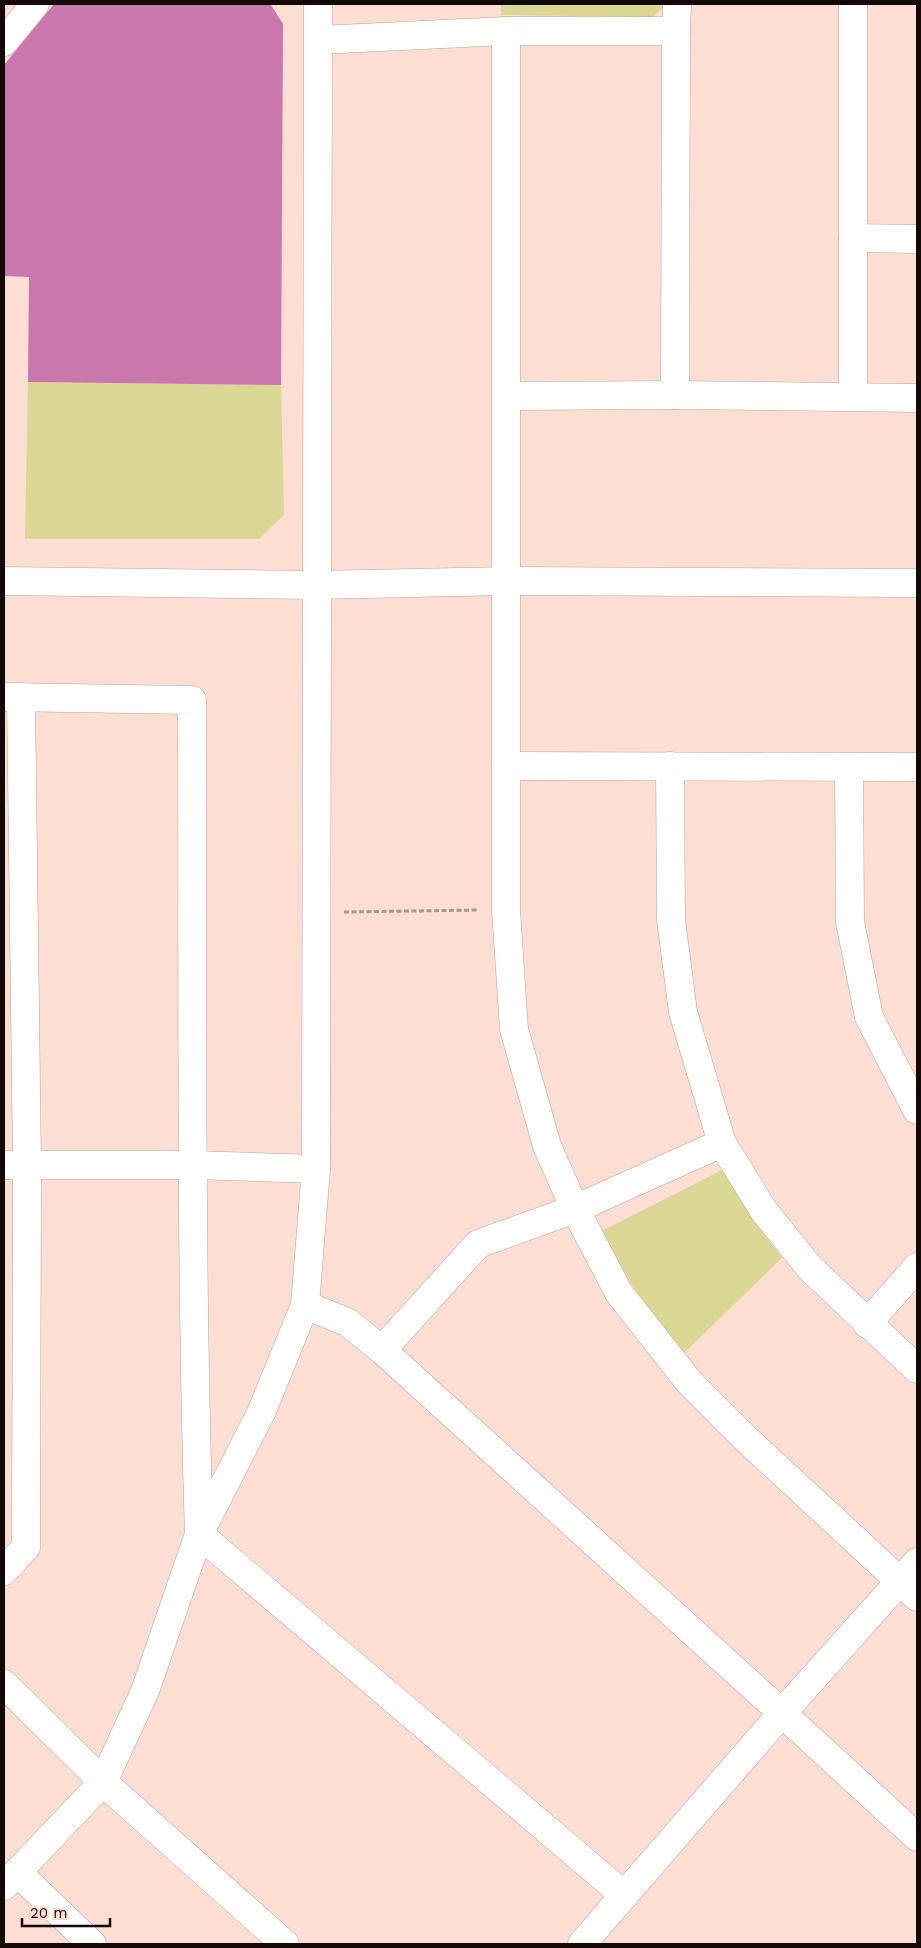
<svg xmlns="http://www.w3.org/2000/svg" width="921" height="1948" font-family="'Work Sans',sans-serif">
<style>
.green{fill:#dbd795}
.water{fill:#ca77ae}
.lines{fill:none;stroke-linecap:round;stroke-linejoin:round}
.street-casing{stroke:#bea297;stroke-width:29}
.secondary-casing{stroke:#bea297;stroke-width:29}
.path{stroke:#ac958c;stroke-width:3;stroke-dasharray:5 2.5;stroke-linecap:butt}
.street{stroke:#fff;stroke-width:28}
.secondary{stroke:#fff;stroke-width:28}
</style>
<rect width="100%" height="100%" fill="#fcded2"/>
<g class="green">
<path d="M501 4H666L653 17 501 15Z"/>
<path d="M28 382 281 385 284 515 259 539H25Z"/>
<path d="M724 1169 753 1220 782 1258 683 1354C651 1313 625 1277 600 1232Z"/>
</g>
<path class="water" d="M54 4H263L271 5 283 24 281 385 28 382 29 277 4 276V65Z"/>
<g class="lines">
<g class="street-casing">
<g id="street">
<path d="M506 31V910L514 1029 547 1146 575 1209 619 1293 690 1383 746 1439 917 1597"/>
<path d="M319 40 506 31H676L677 4"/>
<path d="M4 42 35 4"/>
<path d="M853 238 917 239"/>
<path d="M675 395 676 31"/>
<path d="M507 396 675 395 917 398"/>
<path d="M853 396V4"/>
<path d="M4 697 192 700C193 978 190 1256 199 1534L624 1895"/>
<path d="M506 766 917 767"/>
<path d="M670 766 671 920 683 1012 722 1143 764 1211 810 1268 917 1369"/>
<path d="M849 767 850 922 869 1017 917 1110"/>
<path d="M305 1305 347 1322 382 1350 782 1713 917 1837"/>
<path d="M867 1324 917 1267"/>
<path d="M382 1350 478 1244 575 1209 722 1143"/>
<path d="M4 1571 26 1547 27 1165 21 697"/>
<path d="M4 1684 103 1782"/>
<path d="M17 1872 92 1944"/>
</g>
</g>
<g class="secondary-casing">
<g id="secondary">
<path d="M4 581 316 585 506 581 917 583"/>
<path d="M4 1165H193L316 1169"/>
<path d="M103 1782 285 1944"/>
<path d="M4 1886 103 1782 145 1691 199 1534 261 1413 305 1305 316 1169 318 4"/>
<path d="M582 1944 782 1713 917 1562"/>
</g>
</g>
<path class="path" d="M344 912 478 910"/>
<use href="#street" class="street"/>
<use href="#secondary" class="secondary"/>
</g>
<rect width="921" height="1948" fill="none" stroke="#130a07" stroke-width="10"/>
<path d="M22 1918v8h88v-8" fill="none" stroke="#130a07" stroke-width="2.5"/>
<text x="30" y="1918" font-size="15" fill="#130a07" stroke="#fcded2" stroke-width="4" paint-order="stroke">20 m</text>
</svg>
